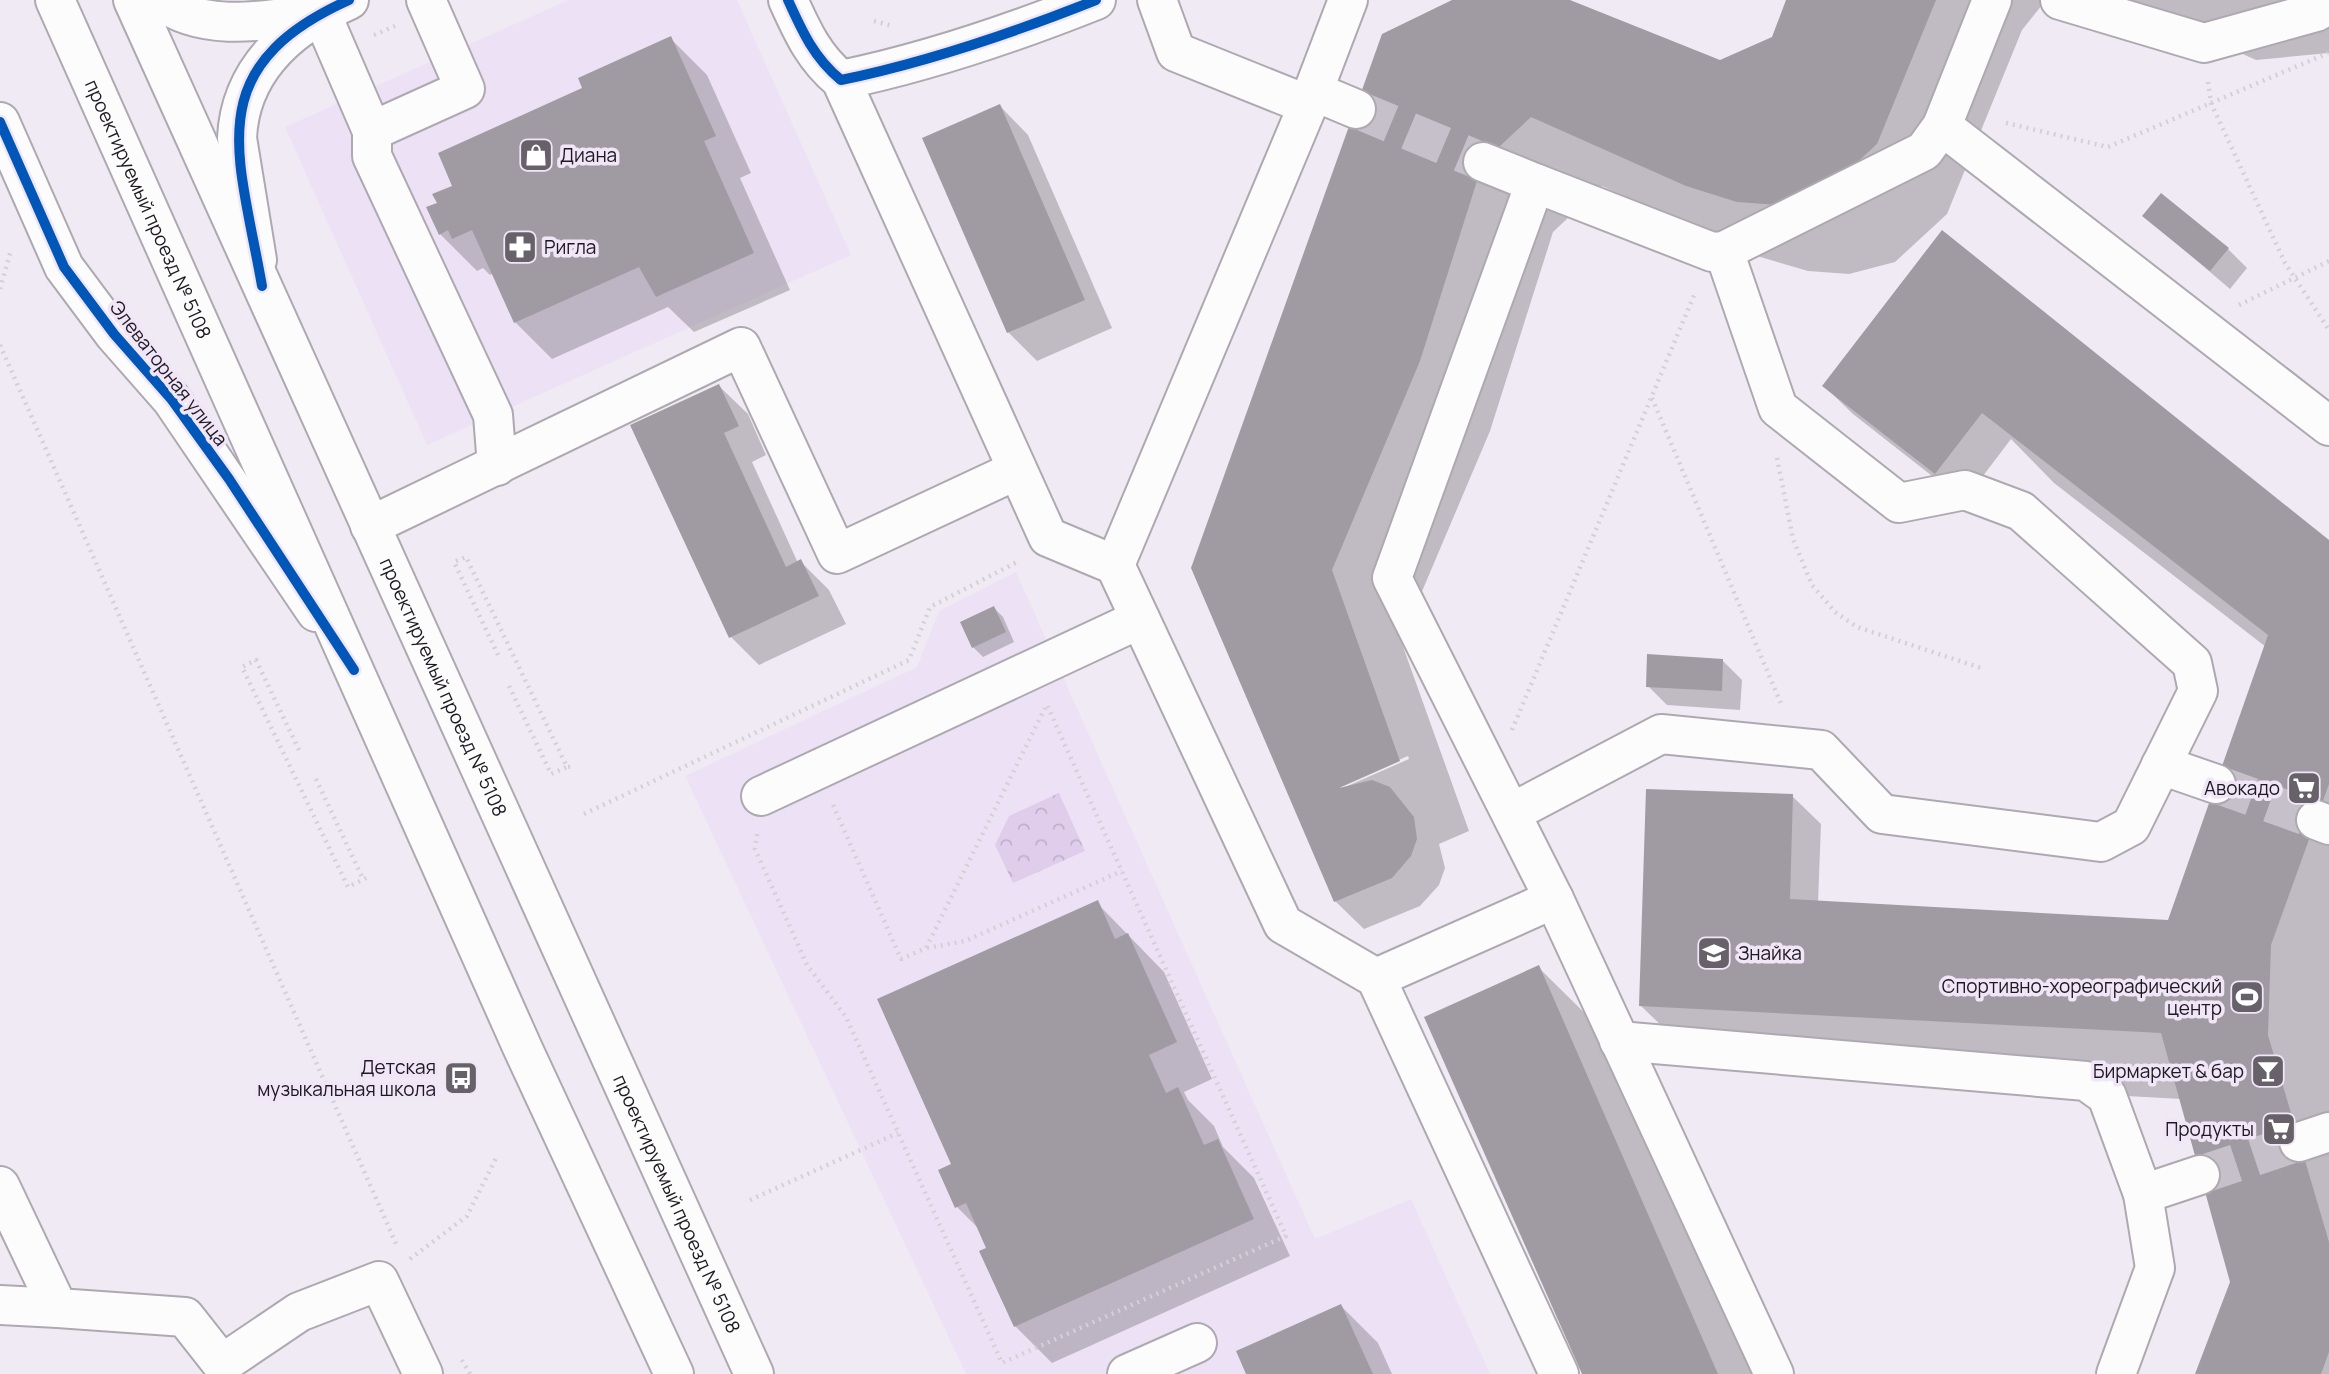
<svg xmlns="http://www.w3.org/2000/svg" width="2329" height="1374" font-family="Manrope,sans-serif">
<style>
.built{fill:#ede2f5}
.park{fill:url(#park-crowns)}
.shadow{fill:#0003;fill-rule:evenodd}
.building{fill:#a09ba3}
.lines{fill:none;stroke-linecap:round;stroke-linejoin:round}
.minor-tunnel{stroke:#c6c0ca;stroke-width:38;stroke-dasharray:38 19;stroke-linecap:butt}
.minor-casing{stroke:#aea9b1;stroke-width:42}
.major-casing{stroke:#aea9b1;stroke-width:42}
.path{stroke:#d3d1d5;stroke-width:4.5;stroke-dasharray:2 5;stroke-linecap:butt}
.minor{stroke:#fdfcfd;stroke-width:38}
.major{stroke:#fdfcfd;stroke-width:38}
.cycleway-casing{stroke:#f1e6f8;stroke-width:15}
.cycleway{stroke:#0057b8;stroke-width:10}
.labels{text-anchor:middle;stroke-width:7;stroke-linejoin:round;paint-order:stroke}
.poi-label{font-size:19px;fill:#1d1920;stroke:#f1e6f8;text-anchor:end}
.street-label{font-size:19px;fill:#1d1920;stroke:#f1e6f8}
</style>
<defs>
<pattern id="park-crowns" width="20" height="18" patternUnits="userSpaceOnUse" patternTransform="scale(1.75)"><rect width="20" height="18" fill="#e0cdec"/><path d="M2 6a3 3 0 1 1 6 0M12 15a3 3 0 1 1 6 0" fill="none" stroke="#c0afca"/></pattern>
</defs>
<rect width="100%" height="100%" fill="#f0eaf4"/>
<g class="built">
<path d="M568 0H737L851 255 427 445 285 127Z"/>
<path d="M1016 572 1315 1239 1411 1199 1490 1374H966L685 776 917 667 939 611Z"/>
</g>
<path class="park" d="M1059 793 1085 851 1013 883 995 845 1009 816Z"/>
<g class="shadow">
<path d="M1456 0H1566L1720 62 1774 38 1788 0H2046L2022 30 1947 214 1895 262 1849 274 1808 271 1757 256 1602 186 1553 232 1490 431 1401 641 1469 831 1439 844 1445 868 1439 885 1420 906 1364 929 1335 901 1193 568ZM1408 756 1409 759 1327 795V791Z"/>
<path d="M2122 0H2329V53L2256 60Z"/>
<path d="M670 38 707 75 751 173 740 178 790 290 694 332 668 307 552 359 515 322 493 273 490 275 483 268 477 271 440 234 439 203 454 186 585 89Z"/>
<path d="M1000 106 1028 135 1112 328 1037 361 1008 332Z"/>
<path d="M2144 216 2228 249 2247 268 2230 289Z"/>
<path d="M1942 232 2329 542V1374H2197L2231 1282 2181 1099 1858 1081 1816 1039 1670 1034 1641 1006 1792 796 1821 824 1818 903 2169 922 2266 647 2054 483 2011 439 1964 501 1853 414 1824 386Z"/>
<path d="M719 386 748 414 766 455 752 462 798 563 801 562 829 590 846 624 759 665 731 637Z"/>
<path d="M994 608 1003 617 1014 642 983 657 973 647Z"/>
<path d="M1722 660 1742 680 1740 710 1667 705 1648 686Z"/>
<path d="M1097 903 1164 972 1212 1079 1184 1092 1188 1100 1214 1126 1223 1147 1254 1178 1290 1256 1052 1363 1015 1326 980 1230 957 1207 953 1165Z"/>
<path d="M1539 968 1609 1037 1756 1374H1584Z"/>
<path d="M1341 1306 1378 1343 1392 1374H1248Z"/>
</g>
<g class="building">
<path d="M1452 0H1570L1720 60 1772 37 1786 0H1936L1877 144 1825 192 1778 205 1737 202 1686 186 1531 117 1483 162 1420 361 1332 570 1400 761 1339 788 1372 780 1390 787 1414 817 1417 839 1411 856 1392 878 1334 902 1191 568 1382 34Z"/>
<path d="M671 36 716 136 704 141 754 253 656 297 639 267 514 323 472 230 452 239 448 230 439 235 426 207 437 203 432 194 452 186 438 153 582 88 578 78Z"/>
<path d="M1000 104 1085 300 1007 333 922 138Z"/>
<path d="M2161 193 2229 248 2210 271 2142 216Z"/>
<path d="M1942 230 2329 540V784L2271 945 2268 1035 2329 1242V1352L2321 1374H2195L2230 1282 2161 1033 1639 1006 1646 789 1793 794 1790 899 2168 920 2268 635 1982 413 1935 474 1822 386Z"/>
<path d="M719 384 739 426 724 433 786 567 801 559 819 596 729 638 630 425Z"/>
<path d="M994 606 1006 632 972 648 960 622Z"/>
<path d="M1647 654 1723 659 1722 691 1646 687Z"/>
<path d="M1098 900 1115 939 1128 933 1177 1042 1149 1055 1166 1093 1178 1087 1204 1145 1218 1139 1254 1219 1014 1327 979 1251 986 1248 966 1203 955 1208 938 1170 951 1164 877 999Z"/>
<path d="M1539 965 1718 1374H1582L1424 1017Z"/>
<path d="M1341 1304 1373 1374H1246L1236 1351Z"/>
</g>
<g class="lines">
<g class="minor-tunnel">
<path d="M1356 109 1483 162"/>
<path d="M2216 784 2316 820"/>
<path d="M2200 1175 2299 1142"/>
</g>
<g class="minor-casing">
<g id="minor">
<path d="M160 0C204 34 268 20 319 13"/>
<path d="M788 0C802 31 814 58 841 80L1048 537 1115 565 1283 924 1376 978 1559 1374"/>
<path d="M1157 0 1176 52 1308 105"/>
<path d="M2060 0 2204 43 2316 12 2329 5"/>
<path d="M321 13 372 131V156L493 415 497 466"/>
<path d="M841 80C929 62 1013 33 1096 0"/>
<path d="M1313 91 1356 109"/>
<path d="M0 122 64 267 114 334 172 400 316 612"/>
<path d="M1942 126 2329 426"/>
<path d="M372 131 465 89 426 0"/>
<path d="M1483 162 1535 183"/>
<path d="M257 260 237 138C240 69 291 26 349 0"/>
<path d="M370 526 741 347 837 554 1017 470"/>
<path d="M1115 565 1308 105 1348 0"/>
<path d="M2161 765 2216 784"/>
<path d="M761 796 1140 619"/>
<path d="M1513 812 1661 734 1821 750 1882 814 2101 842 2131 826 2198 691 2192 663 2021 511 1965 490 1899 503 1778 408 1724 251"/>
<path d="M2316 820 2329 825"/>
<path d="M1554 899 1774 1374"/>
<path d="M1376 978 1554 899 1392 578 1535 183 1712 252 1724 251 1924 151 1942 126 1992 0"/>
<path d="M1619 1041 2086 1081 2107 1096 2143 1194 2155 1268 2116 1374"/>
<path d="M2299 1142 2329 1132"/>
<path d="M0 1186 58 1308 185 1317 222 1364 299 1312 379 1281 423 1374"/>
<path d="M2143 1194 2200 1175"/>
<path d="M0 1305 58 1308"/>
<path d="M1127 1374 1197 1343"/>
</g>
</g>
<g class="major-casing">
<g id="major">
<path id="s1" d="M55 0 523 1049 674 1374"/>
<path id="s2" d="M133 0 754 1374"/>
</g>
</g>
<g class="path">
<path d="M874 21 893 26"/>
<path d="M374 35 395 26"/>
<path d="M2208 82 2211 103 2285 263 2329 330"/>
<path d="M2006 123 2108 147 2328 53"/>
<path d="M0 289 11 250"/>
<path d="M2239 305 2329 261"/>
<path d="M0 345 397 1246"/>
<path d="M1652 398 1782 706"/>
<path d="M1777 458 1793 539 1812 585 1835 612 1857 627 1984 669"/>
<path d="M498 655 454 562 466 557 567 767 575 766"/>
<path d="M509 686 551 774 567 767"/>
<path d="M1512 730 1695 293"/>
<path d="M299 750 256 660 242 667 348 887 370 876"/>
<path d="M316 779 363 879"/>
<path d="M833 805 901 959 926 948 1045 708"/>
<path d="M584 814 909 660 930 607 1019 561"/>
<path d="M757 834 755 849 807 965 846 1017 1002 1363 1286 1236 1047 705"/>
<path d="M927 948 965 941 1122 871"/>
<path d="M750 1200 898 1133"/>
<path d="M410 1259 467 1216 497 1156"/>
<path d="M462 1360 470 1374"/>
</g>
<use href="#minor" class="minor"/>
<use href="#major" class="major"/>
<g class="cycleway-casing">
<g id="cycleway">
<path d="M788 0C802 31 814 58 841 80 929 62 1013 33 1096 0"/>
<path d="M0 122 64 267 114 334 172 400 229 479 354 670"/>
<path d="M262 286C239 154 198 68 349 0"/>
</g>
</g>
<use href="#cycleway" class="cycleway"/>
</g>
<defs>
<g id="shop-square" transform="scale(1.75)"><rect x="-9" y="-9" width="18" height="18" rx="4" fill="#67626a" stroke="#f1e6f8"/><path d="M-5-2.5h2.3a2.7 3.5 0 0 1 5.4 0H5L5.5 6h-11ZM-1.5-2.5h3a1.5 2.3 0 0 0-3 0Z" fill="#fff"/></g>
<g id="pharmacy-square" transform="scale(1.75)"><rect x="-9" y="-9" width="18" height="18" rx="4" fill="#67626a" stroke="#f1e6f8"/><path d="M-2-6h4v4h4v4h-4v4h-4v-4h-4v-4h4Z" fill="#fff"/></g>
<g id="supermarket-square" transform="scale(1.75)"><rect x="-9" y="-9" width="18" height="18" rx="4" fill="#67626a" stroke="#f1e6f8"/><path d="M-6-5.5h2.5l.6 2H6L4.5 2H-2.5L-4.4-4H-6ZM-1.5 3.2a1.3 1.3 0 1 0 .1 0ZM3 3.2a1.3 1.3 0 1 0 .1 0Z" fill="#fff"/></g>
<g id="school-square" transform="scale(1.75)"><rect x="-9" y="-9" width="18" height="18" rx="4" fill="#67626a" stroke="#f1e6f8"/><path d="M0-5L7-2L0 1L-7-2ZM-4 1L0 2.5L4 1V4Q0 6-4 4Z" fill="#fff"/></g>
<g id="stadium-square" transform="scale(1.75)"><rect x="-9" y="-9" width="18" height="18" rx="4" fill="#67626a" stroke="#f1e6f8"/><path d="M0-5a6.5 5 0 1 0 0 10a6.5 5 0 1 0 0-10ZM-3.5-1.8h7v3.6h-7Z" fill="#fff"/></g>
<g id="bar-square" transform="scale(1.75)"><rect x="-9" y="-9" width="18" height="18" rx="4" fill="#67626a" stroke="#f1e6f8"/><path d="M-6-5H6L.8 .8V4.5H3.5V6h-7V4.5H-.8V.8Z" fill="#fff"/></g>
<g id="bus-square" transform="scale(1.75)"><rect x="-9" y="-9" width="18" height="18" rx="4" fill="#67626a" stroke="#f1e6f8"/><path d="M-5-6H5V4H4V6H2V4H-2V6H-4V4H-5ZM-3.5-4V0h7V-4ZM-3.5 1.2v1.5H-2V1.2ZM2 1.2v1.5H3.5V1.2Z" fill="#fff"/></g>
</defs>
<g fill-rule="evenodd">
<use href="#shop-square" x="536" y="155"/>
<use href="#pharmacy-square" x="520" y="247"/>
<use href="#supermarket-square" x="2304" y="788"/>
<use href="#school-square" x="1714" y="953"/>
<use href="#stadium-square" x="2247" y="997"/>
<use href="#bar-square" x="2268" y="1071"/>
<use href="#bus-square" x="461" y="1078"/>
<use href="#supermarket-square" x="2279" y="1129"/>
</g>
<g class="labels">
<g class="poi-label">
<text x="560" y="162" text-anchor="start">Диана</text>
<text x="544" y="254" text-anchor="start">Ригла</text>
<text x="2280" y="795">Авокадо</text>
<text x="1738" y="960" text-anchor="start">Знайка</text>
<text x="2222" y="993">Спортивно-хореографический<tspan x="2222" dy="22">центр</tspan></text>
<text x="436" y="1074">Детская<tspan x="436" dy="22">музыкальная школа</tspan></text>
<text x="2244" y="1078">Бирмаркет &amp; бар</text>
<text x="2254" y="1136">Продукты</text>
</g>
<g class="street-label">
<text dy="7" stroke="none"><textPath href="#s1" startOffset="229">проектируемый проезд № 5108</textPath></text>
<text transform="translate(169 373) rotate(52)" y="7">Элеваторная улица</text>
<text dy="7" stroke="none"><textPath href="#s2" startOffset="754">проектируемый проезд № 5108</textPath></text>
<text dy="7" stroke="none"><textPath href="#s2" startOffset="1321">проектируемый проезд № 5108</textPath></text>
</g>
</g>
</svg>
